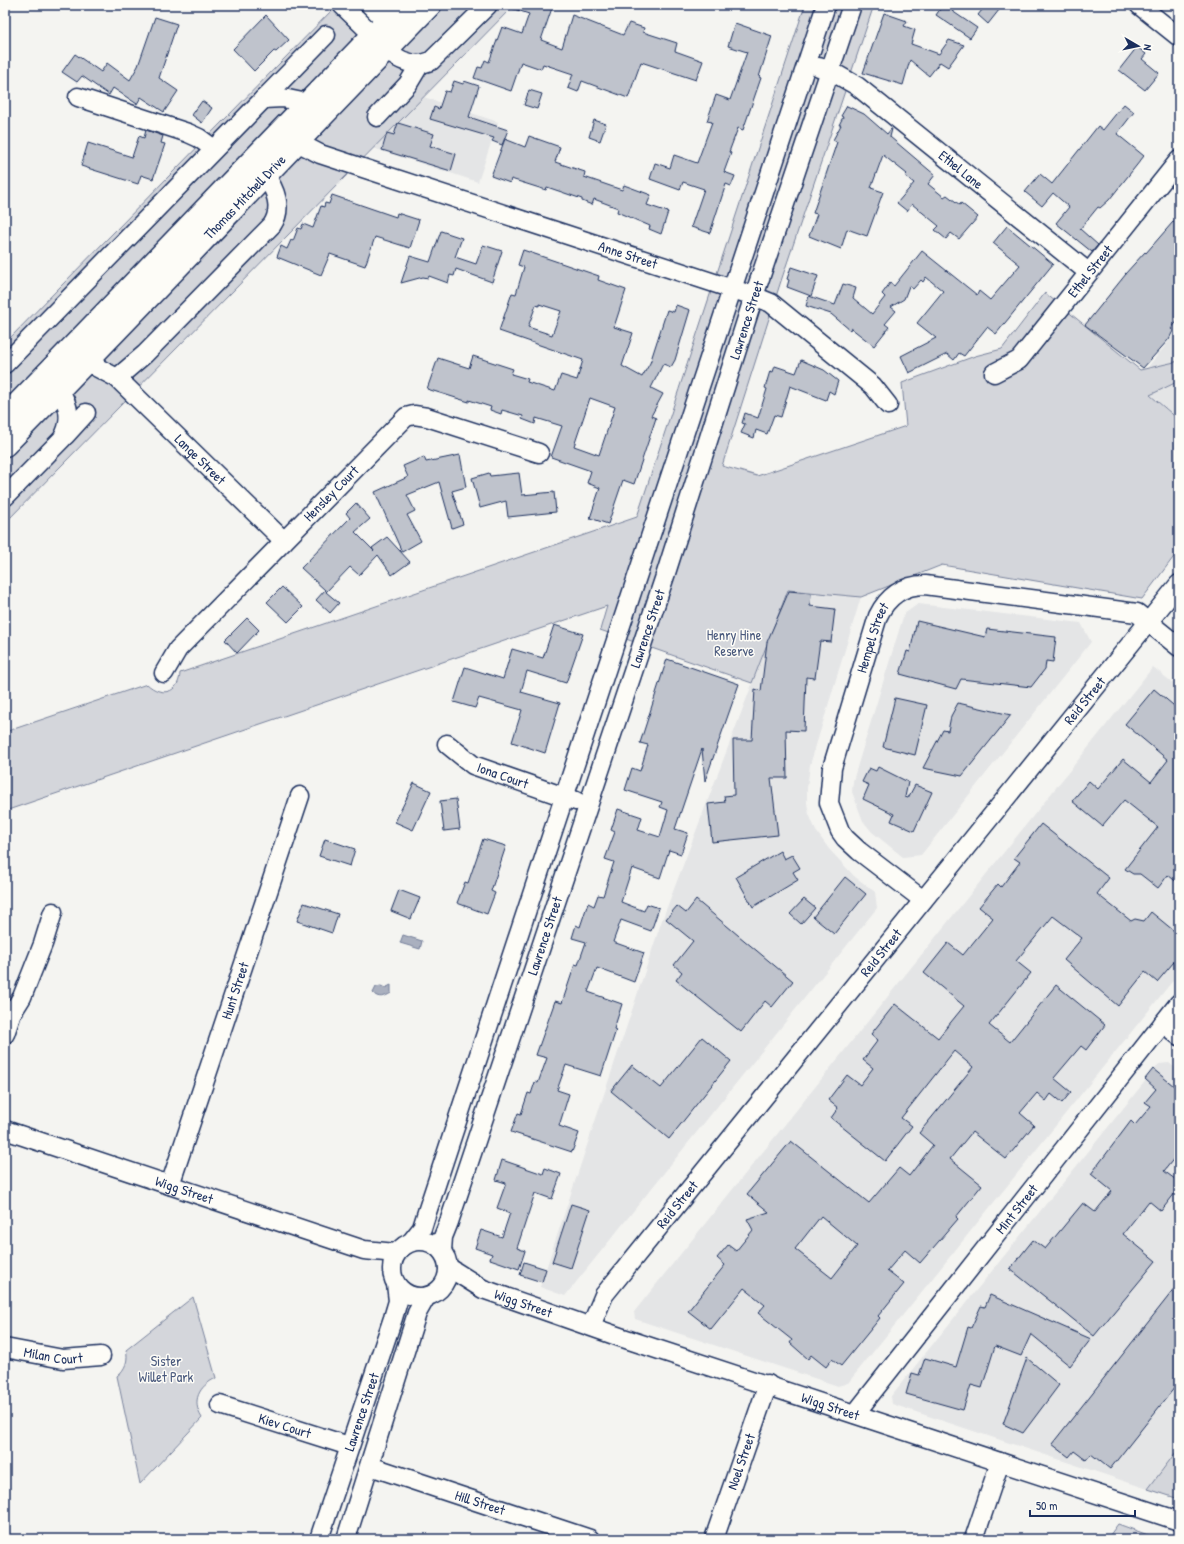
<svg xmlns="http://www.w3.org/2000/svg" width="1184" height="1544" font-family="'Patrick Hand',sans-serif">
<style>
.built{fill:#e4e5e6}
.green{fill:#d4d6db;stroke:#78829c}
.water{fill:#aab0bf;stroke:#717c98}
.building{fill:#bfc3cc;stroke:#1b2f5e;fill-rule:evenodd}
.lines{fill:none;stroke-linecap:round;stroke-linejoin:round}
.minor-casing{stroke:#1b2f5e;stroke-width:21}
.major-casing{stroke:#1b2f5e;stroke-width:25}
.minor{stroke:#fdfcf7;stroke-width:18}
.major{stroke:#fdfcf7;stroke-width:22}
.labels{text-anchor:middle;stroke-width:3;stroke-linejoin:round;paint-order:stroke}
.street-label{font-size:14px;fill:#1b2f5e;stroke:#fdfcf7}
.park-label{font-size:14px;fill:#49597d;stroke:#fdfcf7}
</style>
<rect width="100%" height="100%" fill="#f4f4f1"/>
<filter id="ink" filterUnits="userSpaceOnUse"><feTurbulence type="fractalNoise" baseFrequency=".025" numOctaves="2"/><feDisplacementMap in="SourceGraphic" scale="8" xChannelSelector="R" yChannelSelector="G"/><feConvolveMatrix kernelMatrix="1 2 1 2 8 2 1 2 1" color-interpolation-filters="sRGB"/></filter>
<g filter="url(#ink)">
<g class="built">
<path d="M424 97 498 122 478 182 373 148Z"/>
<path d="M1179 329V361L1147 368Z"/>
<path d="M1179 381V420L1150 394Z"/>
<path d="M788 590 861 597 810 765 807 788V803L809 814 816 831 829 849 854 876 875 892 877 908 565 1296 540 1287 661 923Z"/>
<path d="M918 604 1081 623 1091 642 921 855 903 857 872 832 863 821 852 792 853 781 861 754 904 614Z"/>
<path d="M1153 667 1179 688V973L848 1383 838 1386 635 1319 634 1312Z"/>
<path d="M1169 1063 1179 1071V1448L1148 1489 892 1404 891 1396 1159 1064Z"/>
</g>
<g class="green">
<path d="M337 5H514L5 523V343Z"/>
<path d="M805 5H874L780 284 722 466 757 476 906 426 902 383 975 356 1002 349 1045 293 1140 370 1179 361V381L1150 395 1179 420V550L1142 599 942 565 861 597 788 590 752 683 600 630 607 606 5 811V732L147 684C161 697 179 694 180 673L637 517Z"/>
<path d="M193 1297 216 1378C199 1386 191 1401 202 1418L140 1484 117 1376C125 1370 129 1360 126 1350Z"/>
<path d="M1179 1448V1499L1148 1489Z"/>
<path d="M1118 1524 1159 1539H1107Z"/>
</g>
<g class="water">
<path d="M403 935 422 941 420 949 400 943Z"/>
<path d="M391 985V993C385 997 378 999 373 993L376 987 381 986 385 988Z"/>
</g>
<g class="building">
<path d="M509 5H553L541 40 562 48 572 15 623 35 629 23 644 28 643 32 677 43 675 51 703 61 696 80 641 62 628 98 582 81 578 92 568 88 573 74 543 64 541 69 521 62 511 91 474 78 478 67 482 68 485 60 489 62 502 27 522 34 529 14 508 7Z"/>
<path d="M943 5H948L954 9 952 11 977 28 970 38 936 15Z"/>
<path d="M986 5H1003L988 24 978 15Z"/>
<path d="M884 13 907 21 904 26 915 30 911 44 939 54 949 40 964 45 948 67 940 62 929 76 910 60 903 85 863 73Z"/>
<path d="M266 15 289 40 276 52 274 51 254 71 233 49Z"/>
<path d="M155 17 177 24 159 78 178 91 164 112 141 97 137 104 113 88 109 95 82 76 77 82 62 72 75 54 101 72 107 63 130 80 138 66Z"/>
<path d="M735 23 772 36 759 77 761 78 743 130 738 128 729 152 731 153 724 172 735 176 731 186 726 184 710 233 691 227 704 189 683 182 680 190 650 179 655 163 670 168 674 155 697 163 712 122 707 121 716 95 730 100 747 52 728 46Z"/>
<path d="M1137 47 1146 54 1142 59 1159 73 1145 90 1119 70Z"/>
<path d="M454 81 463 84 464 81 479 86 469 117 508 130 502 145 492 141 494 138 430 119 434 107 439 109 445 91 450 92Z"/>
<path d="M529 90 542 94 537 109 524 105Z"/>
<path d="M202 101 212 108 202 123 192 115Z"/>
<path d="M1124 104 1134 112 1117 134 1144 156 1109 200 1100 208 1098 207 1080 229 1098 245 1092 252 1056 223 1069 207 1053 193 1042 206 1025 192 1040 174 1052 184 1098 126 1103 130Z"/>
<path d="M847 106 864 114 887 134 891 129H892L890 137 935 175 928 184 944 197 947 195 960 205 961 203 978 217 959 239 951 233 946 239 935 230 939 226 912 204 907 211 897 203 914 183 905 176 907 174 883 155 871 188 883 192 867 236 847 229 841 249 809 236 817 214 813 213 837 142 833 140 841 125H839L843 117 841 116Z"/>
<path d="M594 120 606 124 600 141 589 137Z"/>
<path d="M398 123 434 134 430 146 456 154 451 171 382 150 387 133 394 135Z"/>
<path d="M146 130 163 136 161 143 165 144 153 179 141 175 138 184 81 166 88 143 132 157 139 136 144 138Z"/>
<path d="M529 136 560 147 555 162 585 172 584 177 622 190 624 185 651 195 647 205 668 212 661 234 649 229 650 226 617 212 618 208 594 199 592 205 582 201V199L547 187 546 190 511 179 510 183 491 176 505 139 525 147Z"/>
<path d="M332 195 396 217 397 213 419 220 410 248 375 237 365 266 330 254 321 275 277 257 281 246 287 249 291 240 293 241 298 228 301 229 303 224 313 228 321 206 324 207 325 203 329 204Z"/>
<path d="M1179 215V319L1171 329 1173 331 1169 339 1143 368 1085 325 1126 274H1125L1145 252 1146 253Z"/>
<path d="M1007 226 1053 264 996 334 987 327 964 356 959 353 954 360 947 354 909 373 901 356 936 338 917 323 943 291 926 277 923 282 921 280 913 289 909 286 904 299 891 307 896 311 885 324 889 327 874 346 851 328 850 330 831 314 806 306 809 296 835 305 843 284 856 288 853 298 872 314 885 297 882 294 890 283 894 286 922 251 977 295 979 291 990 300 1020 265 993 243Z"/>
<path d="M441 231 462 238 455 257 476 264 483 245 502 251 492 282 456 269 454 276 450 275 448 283 429 276 428 278 423 277 401 283 410 256 430 262Z"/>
<path d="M523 250 599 276 598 280 626 290 614 327 633 333 622 366 642 377 650 363 667 310 674 312 676 305 690 310 675 360 671 367 663 364 651 388 663 394 651 416 656 418 634 484 623 480 608 524 590 518 600 488 587 483 591 471 551 457 562 426 536 418 535 424 522 419 523 416 502 410 501 414 490 410 491 407 469 400V402L427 389 438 358 469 368 473 356 513 369 511 374 528 379 527 382 555 391 561 375 577 380 583 360 499 331 512 293 516 294 524 267 518 265ZM539 304 561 311 552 335 528 327 536 305 539 306ZM590 398 615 407 599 455 574 446Z"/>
<path d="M791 267 818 276 811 296 787 287 789 280 787 279Z"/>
<path d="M801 360 824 370 838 381 834 394 829 391 826 400 790 386 781 417 774 415 767 434 756 430 754 438 741 433 745 424 742 423 745 413 758 418 767 389 765 388 770 371 773 372 775 366 796 373Z"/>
<path d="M460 455 466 487 452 491 463 524 452 528 439 482 407 495 415 511 407 515 421 541 402 552 375 492 408 477 403 466 424 457 426 462Z"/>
<path d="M489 473 490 476 519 473 522 495 554 492 556 512 508 517 506 501 480 508 472 478Z"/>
<path d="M356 503 370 519 355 532 374 551 372 548 387 537 410 562 392 575 378 555 359 575 350 567 326 592 339 603 330 613 316 600 325 590 301 568 350 518 346 513Z"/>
<path d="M282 587 303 607 288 622 267 602Z"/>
<path d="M789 591 811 593 810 606 835 609 831 642 820 641 815 678 806 677 804 731 786 730 787 778H771L778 835 712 842 708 804 725 802 724 796 734 795 733 740H752L755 689 761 691 767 642Z"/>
<path d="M247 618 259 630 237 653 225 640Z"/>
<path d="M917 621 985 637 987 629 1056 637 1053 662 1046 661 1045 669 1031 687 961 679 956 689 900 674 907 651 910 652Z"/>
<path d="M554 625 583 634 566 683 527 671 521 692 560 703 545 753 512 742 522 710 479 698 475 708 454 702 465 667 503 679 512 649 543 658Z"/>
<path d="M667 659 739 684 705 781 702 749 675 829 688 833 681 854 669 850 660 878 632 868 621 902 644 911 647 904 659 908 651 931 621 920 613 942 644 953 634 982 597 968 588 992 622 1004 614 1029 616 1030 601 1076 566 1065 557 1090 569 1094 559 1126 579 1133 572 1152 511 1132 518 1113 521 1114 528 1093 531 1094 535 1082 538 1083 547 1058 536 1055 555 1001 562 1003 575 964 578 965 586 942 572 938 576 925 580 927 588 903 594 906 598 895 603 896 614 862 605 859 615 832 611 830 618 809 642 817 638 830 660 837 668 810 660 807 662 802 625 790 632 768 640 771 648 745 640 743Z"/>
<path d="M1154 689 1179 710V884L1168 875 1158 888 1140 874H1133L1125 869 1158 827 1124 800 1102 826 1072 801 1089 781 1098 789 1123 759 1151 782 1168 760 1125 724Z"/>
<path d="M895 698 927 705 915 755 883 747Z"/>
<path d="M958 703 1011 715 962 776 923 768 943 730 948 731 951 716Z"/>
<path d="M878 767 908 782 905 797 908 798 915 785 932 792 914 831 891 821 894 814 863 799 869 785 862 782 869 768 876 771Z"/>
<path d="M414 783 431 791 413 830 395 822Z"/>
<path d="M456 799 460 829 444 831 440 801Z"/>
<path d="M1041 824 1109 878 1097 894 1131 921 1135 919 1144 921 1151 912 1179 935V956L1157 982 1145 972 1118 1006 1064 960 1082 938 1053 916 1016 961 1031 973 989 1025 1010 1042 1056 985 1105 1025 1086 1050 1081 1046 1054 1078 1071 1092 1062 1103 1051 1094 1046 1101 1037 1093 1020 1113 1034 1125 1006 1159 972 1132 950 1159 982 1185 956 1217 958 1219 920 1263 905 1250 887 1271 904 1284 878 1316 880 1318 841 1366 832 1359 826 1367 811 1355 808 1359 790 1343 792 1340 758 1313 765 1305 744 1288 711 1329 688 1311 725 1265 717 1258 728 1245 736 1251 753 1230 747 1219 769 1212 747 1194 791 1141 869 1203 899 1168 909 1176 933 1145 919 1133 973 1067 954 1051 901 1118 912 1126 885 1161 831 1118 838 1108 828 1100 847 1075 860 1085 873 1068 863 1060 878 1040 871 1034 895 1004 938 1038 964 1006 924 973 948 943 963 955 993 918 979 907 998 884 1001 887 1020 862 1014 858ZM821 1216 857 1246 832 1278 795 1249Z"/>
<path d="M325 839 355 849 350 866 319 856Z"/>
<path d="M483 839 506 846 491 891 495 893 487 914 457 903 465 882 468 883Z"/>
<path d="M780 851 784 859 792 855 800 868 793 872 798 880 753 907 736 877Z"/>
<path d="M845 877 866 894 834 934 813 917Z"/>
<path d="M399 890 420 898 411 919 391 911Z"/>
<path d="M804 899 815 908 801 924 790 914Z"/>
<path d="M696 900 793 981 772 1007 765 1001 741 1032 676 980 682 972 674 965 693 941 666 919 677 906 686 913Z"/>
<path d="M304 903 338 914 332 933 297 921Z"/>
<path d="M702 1037 731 1061 669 1139 611 1091 632 1065 661 1088Z"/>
<path d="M1153 1069 1179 1090V1152L1164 1171 1179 1182V1188L1161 1211 1149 1201 1123 1234 1156 1261 1094 1336 1010 1269 1033 1240 1045 1249 1083 1203 1095 1212 1112 1191 1091 1174 1131 1121 1135 1125 1151 1106 1145 1102 1156 1089 1145 1079Z"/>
<path d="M502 1160 543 1174 545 1168 561 1174 552 1199 535 1193 517 1248 525 1251 519 1269 490 1259 492 1254 475 1248 481 1230 502 1237 510 1213 497 1208 506 1183 496 1180Z"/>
<path d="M571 1204 590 1210 571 1268 552 1262Z"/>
<path d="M524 1262 546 1269 542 1282 520 1275Z"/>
<path d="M1179 1283V1382L1110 1469 1091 1454 1086 1460 1074 1451 1069 1457 1052 1444Z"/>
<path d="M990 1295 1091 1339 1070 1366 1031 1334 1021 1356 995 1346 982 1388 971 1385 963 1410 906 1394 912 1373 919 1375 925 1358 956 1367 968 1327 971 1328 981 1306 985 1307Z"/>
<path d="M1027 1358 1059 1385 1023 1433 1003 1424Z"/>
</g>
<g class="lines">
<g class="minor-casing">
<g id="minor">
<path d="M342 5 373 35"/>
<path d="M370 5 386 21"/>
<path d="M1139 5 1179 37"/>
<path d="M386 50C398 60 415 68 431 61L488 5"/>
<path id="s1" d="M819 67 831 71 857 86 1088 272"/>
<path d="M78 97 188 133 199 138 214 149"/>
<path d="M263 99 283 98 307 103"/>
<path d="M377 117 408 84 420 64"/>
<path id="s2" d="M297 142 320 154 754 296 771 303 873 386 888 405"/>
<path id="s3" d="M89 360 98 368 117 378 284 541"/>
<path d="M5 364 326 35"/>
<path id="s4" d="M994 373 1019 360 1179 160"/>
<path d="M117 378 145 354 272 225C283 209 276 189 264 174"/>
<path d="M65 436 86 413"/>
<path d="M5 497 62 439C72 423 70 405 59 390"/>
<path id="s5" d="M164 673 178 649 406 417 414 415 427 417 539 453"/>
<path id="s6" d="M447 744 473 765 576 801"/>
<path id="s7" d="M923 900 859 851 845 838 840 831 829 803 832 768 878 616C887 597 903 585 925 585L1137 613 1179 647"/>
<path d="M1163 1023 1179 1036"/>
<path d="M5 1034 12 1013 22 997 43 944 53 912"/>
<path id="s8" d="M5 1130 364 1250 396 1253"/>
<path id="s9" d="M170 1185 300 796"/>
<circle cx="420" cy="1269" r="28"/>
<path d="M411 1242 422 1228 427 1212 826 5"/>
<path id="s10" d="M442 1251 443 1237 449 1222 666 573 754 296 852 5"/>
<path id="s11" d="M448 1267 483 1289 620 1337 1179 1521"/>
<path id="s12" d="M591 1326 604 1295 1179 584"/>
<path id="s13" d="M5 1348 63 1359 101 1356"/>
<path id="s14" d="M220 1405 349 1446"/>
<path id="s15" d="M855 1414 1179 1003"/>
<path id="s16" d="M370 1466 590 1539"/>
<path id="s17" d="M319 1539 393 1318 398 1301 396 1284"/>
<path d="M346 1539 417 1313 426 1297"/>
<path id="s18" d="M714 1539 768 1384"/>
<path d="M974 1539 1000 1462"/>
</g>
</g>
<g class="major-casing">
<g id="major">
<path d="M5 417 402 5"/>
<path id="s19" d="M5 445C148 300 287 151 430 5"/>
</g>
</g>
<use href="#minor" class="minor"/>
<use href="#major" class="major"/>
</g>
</g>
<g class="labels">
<g class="street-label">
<text dy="5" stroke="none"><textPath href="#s1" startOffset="176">Ethel Lane</textPath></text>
<text dy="5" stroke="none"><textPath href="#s19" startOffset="345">Thomas Mitchell Drive</textPath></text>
<text dy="5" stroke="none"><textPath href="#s2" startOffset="350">Anne Street</textPath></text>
<text dy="5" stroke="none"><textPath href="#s4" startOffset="142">Ethel Street</textPath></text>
<text dy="5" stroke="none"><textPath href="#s10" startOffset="980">Lawrence Street</textPath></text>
<text dy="5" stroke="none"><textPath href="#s3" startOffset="150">Lange Street</textPath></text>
<text dy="5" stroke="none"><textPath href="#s5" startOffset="246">Hensley Court</textPath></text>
<text dy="5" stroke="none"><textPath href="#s10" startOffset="656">Lawrence Street</textPath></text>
<text dy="5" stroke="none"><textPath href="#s7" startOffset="310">Hempel Street</textPath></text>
<text dy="5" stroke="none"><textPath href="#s12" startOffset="798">Reid Street</textPath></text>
<text dy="5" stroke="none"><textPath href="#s6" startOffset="65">Iona Court</textPath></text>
<text dy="5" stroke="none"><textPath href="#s10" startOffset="332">Lawrence Street</textPath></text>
<text dy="5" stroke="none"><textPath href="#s12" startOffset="474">Reid Street</textPath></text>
<text dy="5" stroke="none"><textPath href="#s9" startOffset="205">Hunt Street</textPath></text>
<text dy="5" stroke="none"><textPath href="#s8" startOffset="189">Wigg Street</textPath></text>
<text dy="5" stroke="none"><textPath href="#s12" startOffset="150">Reid Street</textPath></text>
<text dy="5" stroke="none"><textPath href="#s15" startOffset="261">Mint Street</textPath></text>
<text dy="5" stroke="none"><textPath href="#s11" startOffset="84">Wigg Street</textPath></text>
<text dy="5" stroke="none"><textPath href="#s13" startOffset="49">Milan Court</textPath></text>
<text dy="5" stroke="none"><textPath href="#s11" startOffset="408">Wigg Street</textPath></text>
<text dy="5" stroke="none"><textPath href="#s17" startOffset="134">Lawrence Street</textPath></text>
<text dy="5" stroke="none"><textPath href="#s14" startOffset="68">Kiev Court</textPath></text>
<text dy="5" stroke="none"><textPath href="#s18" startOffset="82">Noel Street</textPath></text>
<text dy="5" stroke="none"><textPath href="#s16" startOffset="116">Hill Street</textPath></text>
</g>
<g class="park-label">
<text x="734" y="640">Henry Hine<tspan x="734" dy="16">Reserve</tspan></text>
<text x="166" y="1366">Sister<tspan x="166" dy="16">Willet Park</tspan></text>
</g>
</g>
<rect width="1184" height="1544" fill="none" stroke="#fdfcf7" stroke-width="20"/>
<rect x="10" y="10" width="1164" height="1524" fill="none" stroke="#1b2f5e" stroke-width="1.5" filter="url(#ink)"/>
<g transform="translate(1138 46) rotate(99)" stroke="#fdfcf7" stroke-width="3" paint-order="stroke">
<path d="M0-3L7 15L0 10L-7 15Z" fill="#1b2f5e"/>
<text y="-6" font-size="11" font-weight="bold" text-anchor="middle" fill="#1b2f5e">N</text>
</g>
<path d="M1030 1510v6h105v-6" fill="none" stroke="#1b2f5e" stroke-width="2"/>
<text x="1036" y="1510" font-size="12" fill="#1b2f5e" stroke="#fdfcf7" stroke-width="3" paint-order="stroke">50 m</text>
</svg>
